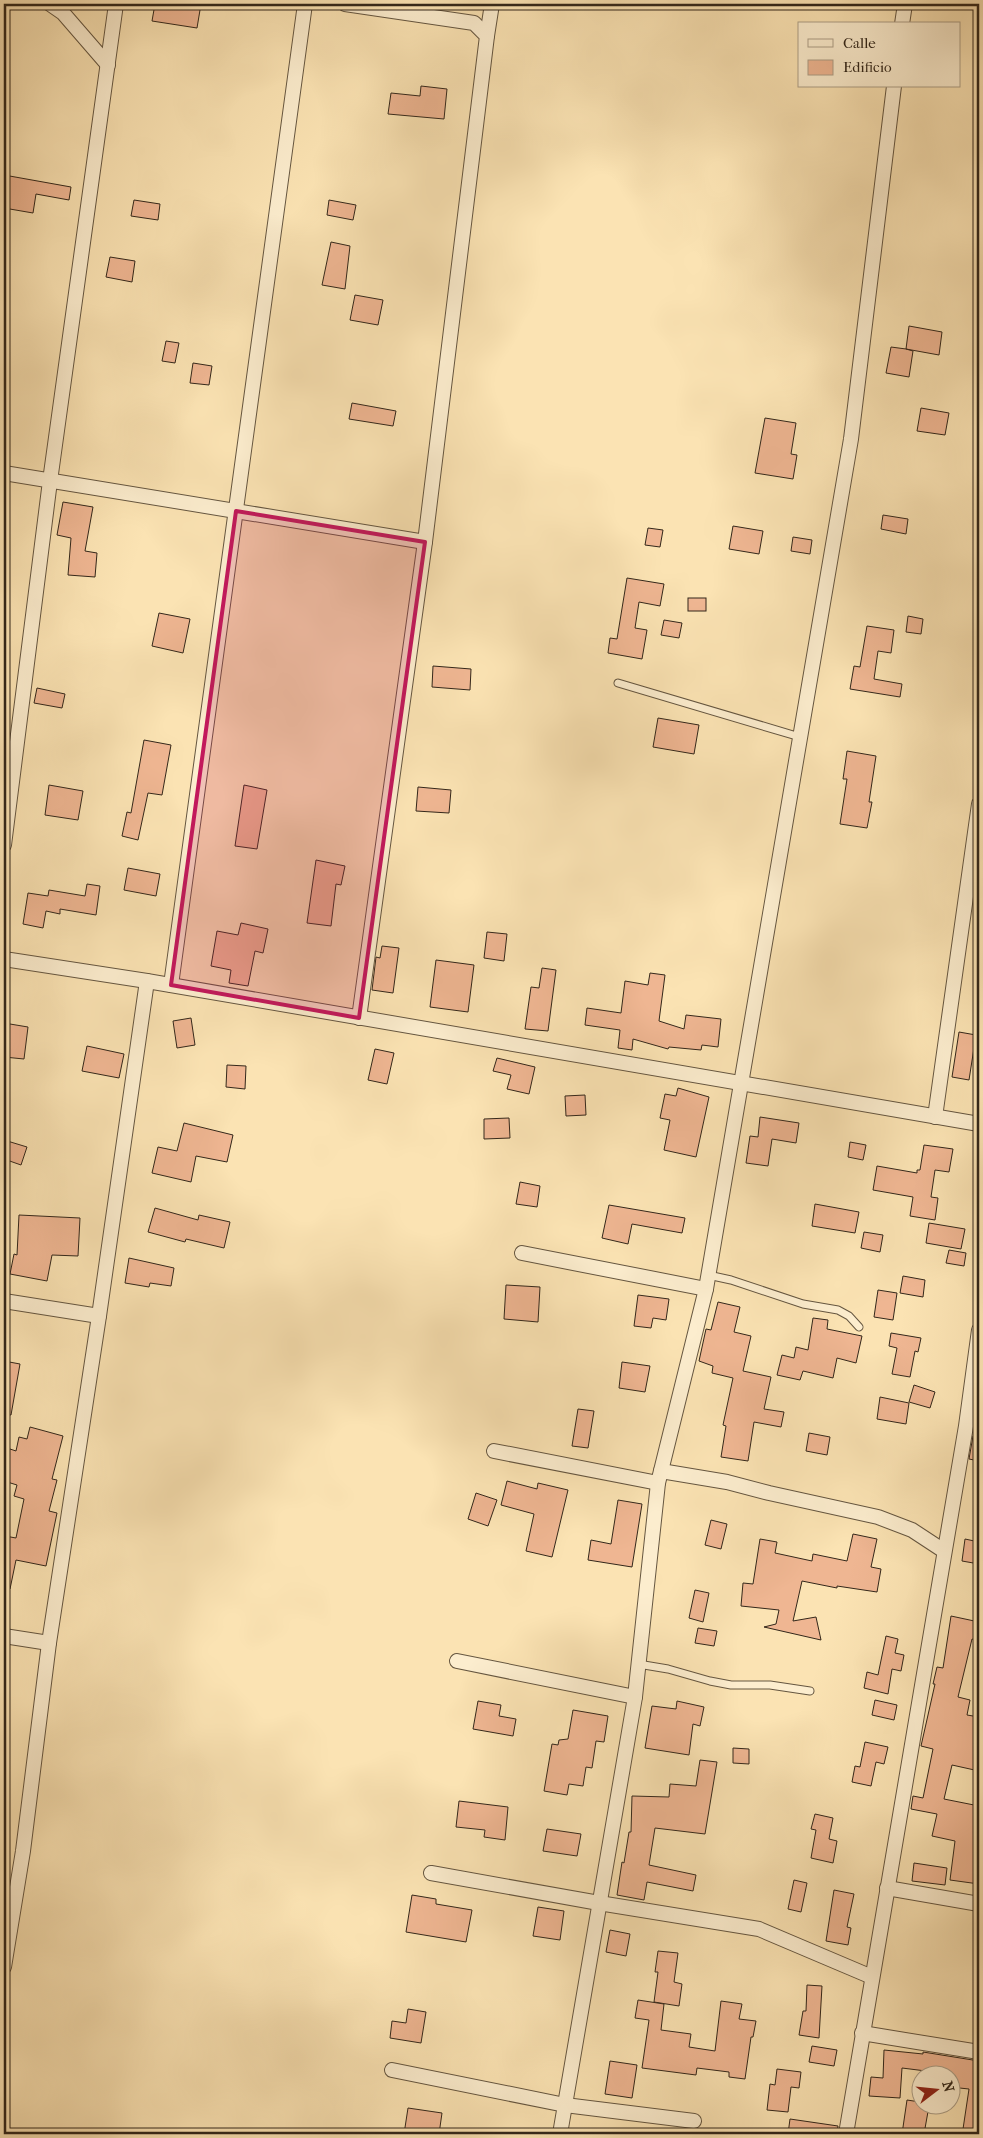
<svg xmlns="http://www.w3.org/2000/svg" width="983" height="2138" font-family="'IM FELL French Canon',serif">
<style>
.building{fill:#efb692;stroke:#33271a}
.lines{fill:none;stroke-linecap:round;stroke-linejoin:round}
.service-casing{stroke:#655640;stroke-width:9}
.minor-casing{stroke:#655640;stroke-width:16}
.service{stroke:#fcedce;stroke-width:7}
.minor{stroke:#fcedce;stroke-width:14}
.marked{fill:#c2185b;fill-opacity:0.2;stroke:#c2185b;stroke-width:4;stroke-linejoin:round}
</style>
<rect width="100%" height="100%" fill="#fbe3b3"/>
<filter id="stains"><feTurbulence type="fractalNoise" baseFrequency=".004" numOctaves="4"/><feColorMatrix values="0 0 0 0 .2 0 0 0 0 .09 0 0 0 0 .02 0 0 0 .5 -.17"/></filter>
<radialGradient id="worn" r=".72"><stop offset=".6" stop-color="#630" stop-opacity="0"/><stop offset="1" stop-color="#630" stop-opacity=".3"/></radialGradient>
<g class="building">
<path d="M155 4H201L197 28 152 21Z"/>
<path d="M421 86 447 89 444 119 388 114 391 93 420 96Z"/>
<path d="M4 175 71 187 69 200 36 194 33 213 4 208Z"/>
<path d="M134 200 160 204 158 220 131 216Z"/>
<path d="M329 200 356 205 353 220 327 215Z"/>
<path d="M331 242 350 246 345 289 322 285Z"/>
<path d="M110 257 135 261 132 282 106 277Z"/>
<path d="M355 295 383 300 378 325 350 320Z"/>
<path d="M909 326 942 332 939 355 906 349 913 351 909 377 886 373 891 347 906 349Z"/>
<path d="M166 341 179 343 175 363 162 361Z"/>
<path d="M193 363 212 366 209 385 190 383Z"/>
<path d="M352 403 396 411 393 426 349 419Z"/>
<path d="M921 408 949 413 945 435 917 431Z"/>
<path d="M765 418 796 423 791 454 797 455 793 479 755 473Z"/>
<path d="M63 502 93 507 85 551 97 553 95 577 68 575 71 538 57 535Z"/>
<path d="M883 515 908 519 906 534 881 529Z"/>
<path d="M733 526 763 531 759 554 729 549Z"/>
<path d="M648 528 663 530 660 547 645 545Z"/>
<path d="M793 537 812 540 810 554 791 551Z"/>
<path d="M627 578 664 584 660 606 639 602 635 628 647 630 642 659 608 653 610 638 617 639Z"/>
<rect x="688" y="598" width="18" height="13"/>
<path d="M159 613 190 619 183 653 152 646Z"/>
<path d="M908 616 923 619 921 634 906 632Z"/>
<path d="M664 620 682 623 679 638 661 635Z"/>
<path d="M867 626 894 630 891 653 878 651 874 679 902 684 900 697 850 689 854 666 860 667Z"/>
<path d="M433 666 471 669 470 690 432 687Z"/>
<path d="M37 688 65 694 62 708 34 703Z"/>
<path d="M658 718 699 725 694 754 653 747Z"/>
<path d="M144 740 171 745 162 795 148 793 138 840 122 836 127 812 131 813Z"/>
<path d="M847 751 876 756 869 802H872L867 828 840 824 847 779H843Z"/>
<path d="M49 785 83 791 78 820 45 815Z"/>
<path d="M244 785 267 790 257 849 235 846Z"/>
<path d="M418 787 451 790 449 813 416 811Z"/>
<path d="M316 860 345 866 341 885 336 884 331 926 307 923Z"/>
<path d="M128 868 160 874 156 896 124 890Z"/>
<path d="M87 884 100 886 96 915 60 909V914L46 911 43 928 23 924 28 893 48 896 49 890 85 896Z"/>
<path d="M241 923 268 929 263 953 255 951 248 986 229 983 231 970 211 966 217 931 238 935Z"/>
<path d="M487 932 507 934 504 961 484 958Z"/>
<path d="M382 946 399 948 393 993 372 990 376 957 380 958Z"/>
<path d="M436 960 474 965 468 1012 430 1007Z"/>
<path d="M542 968 556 970 548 1031 525 1029 531 987 539 988Z"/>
<path d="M650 973 665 975 659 1021 684 1029 686 1015 721 1019 718 1047 702 1045 701 1050 669 1047 668 1049 633 1039 632 1050 618 1048 620 1030 585 1025 587 1008 621 1013 625 981 648 985Z"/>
<path d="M191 1018 195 1045 177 1048 173 1021Z"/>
<path d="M4 1023 28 1027 24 1059 4 1057Z"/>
<path d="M959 1032 976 1035 969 1080 952 1077Z"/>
<path d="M87 1046 124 1054 119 1078 82 1071Z"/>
<path d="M375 1049 394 1053 387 1084 368 1080Z"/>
<path d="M497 1058 535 1067 529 1094 507 1089 511 1075 493 1071Z"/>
<path d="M227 1065 246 1066 245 1089 226 1087Z"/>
<path d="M678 1088 709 1097 696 1157 664 1150 670 1120 660 1118 665 1094 676 1096Z"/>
<path d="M585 1095 586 1115 566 1116 565 1096Z"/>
<path d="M760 1117 799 1123 796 1143 772 1139 768 1166 746 1163 750 1136 758 1137Z"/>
<path d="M509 1118 510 1138 484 1139V1119Z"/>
<path d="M184 1123 233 1135 227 1162 196 1156 191 1182 152 1173 158 1147 177 1151Z"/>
<path d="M4 1140 27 1147 21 1165 4 1159Z"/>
<path d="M850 1142 866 1145 863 1160 848 1157Z"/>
<path d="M924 1145 953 1149 949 1172 935 1170 931 1197 938 1198 935 1220 910 1216 913 1197 873 1190 877 1166 917 1173V1170H920Z"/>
<path d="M520 1182 540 1186 537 1207 516 1204Z"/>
<path d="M815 1204 859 1212 855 1233 812 1226Z"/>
<path d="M609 1205 685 1218 682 1233 632 1224 628 1244 602 1238Z"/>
<path d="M155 1208 198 1220 199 1215 230 1222 224 1248 186 1239 185 1242 148 1232Z"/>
<path d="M19 1215 80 1218 78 1256 52 1255 47 1281 10 1274 14 1254 17 1255Z"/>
<path d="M929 1223 965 1229 961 1249 926 1243Z"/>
<path d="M864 1232 883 1235 880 1252 861 1248Z"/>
<path d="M949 1250 966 1253 964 1266 946 1263Z"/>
<path d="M129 1258 174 1268 171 1286 150 1283 149 1287 125 1283Z"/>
<path d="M903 1276 925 1280 923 1297 900 1293Z"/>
<path d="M506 1285 540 1287 538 1322 504 1319Z"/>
<path d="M878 1290 897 1293 893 1320 874 1317Z"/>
<path d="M638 1295 669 1299 666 1320 653 1318 651 1328 634 1326Z"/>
<path d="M718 1302 740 1307 734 1332 751 1336 743 1371 771 1377 764 1409 784 1412 781 1427 754 1422 748 1461 721 1457 726 1426 723 1425 733 1378 712 1373 713 1366 699 1361 706 1329 711 1330Z"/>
<path d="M813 1318 828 1320 827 1329 862 1336 856 1363 837 1358 833 1378 803 1371 800 1380 777 1375 782 1355 794 1358 796 1347 808 1350Z"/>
<path d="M891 1333 921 1338 918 1352 915 1351 910 1377 892 1374 897 1348 889 1346Z"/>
<path d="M4 1361 20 1364 11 1415 4 1414Z"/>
<path d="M622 1362 650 1366 645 1392 619 1388Z"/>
<path d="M914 1385 935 1392 930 1408 909 1402Z"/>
<path d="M880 1397 909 1403 906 1424 877 1419Z"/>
<path d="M578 1409 594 1411 588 1448 572 1446Z"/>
<path d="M30 1427 63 1436 52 1479 57 1480 49 1511 57 1513 46 1566 16 1560 10 1589 4 1588 5 1536 16 1538 24 1499 14 1496 17 1485 4 1481V1447L16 1451 19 1437 27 1439Z"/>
<path d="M809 1433 830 1437 827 1455 806 1451Z"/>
<path d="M973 1436 979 1437V1461L969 1459Z"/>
<path d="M507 1481 537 1489 538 1483 568 1490 552 1557 526 1551 534 1514 501 1505Z"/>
<path d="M476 1493 497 1500 488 1526 468 1519Z"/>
<path d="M618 1500 642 1504 632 1567 588 1560 591 1540 611 1544Z"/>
<path d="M711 1520 727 1524 721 1549 705 1545Z"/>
<path d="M853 1534 877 1539 871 1567 881 1569 877 1592 837 1586V1588L802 1581 793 1621 816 1617 821 1640 764 1627 776 1624 779 1610 741 1606 743 1583 753 1584 760 1539 777 1542 775 1553 812 1561 813 1554 847 1561Z"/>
<path d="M965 1539 979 1542V1564L962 1561Z"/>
<path d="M695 1590 709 1593 703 1622 689 1618Z"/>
<path d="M951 1616 979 1622 976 1640 972 1639 958 1697 970 1700 967 1715 979 1717V1771L952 1765 944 1799 979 1806V1884L950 1880 955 1841 932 1836 937 1814 911 1809 913 1796 923 1798 933 1749 921 1746 935 1684H933L937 1667 943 1668Z"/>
<path d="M698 1628 717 1631 714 1646 695 1643Z"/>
<path d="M886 1636 898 1639 895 1653 904 1655 901 1671 892 1669 888 1694 864 1688 867 1672 878 1675Z"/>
<path d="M875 1700 897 1705 894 1720 872 1715Z"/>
<path d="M478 1701 501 1705 499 1716 516 1719 513 1736 473 1729Z"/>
<path d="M677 1701 704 1707 700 1726 693 1724 689 1755 645 1748 652 1706 676 1709Z"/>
<path d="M573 1710 608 1716 604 1742 596 1741 592 1768 586 1767 583 1786 569 1784 567 1795 544 1791 552 1744 558 1745 559 1740 568 1739Z"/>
<path d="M865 1742 888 1747 884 1764 876 1762 871 1786 852 1782 855 1766 860 1767Z"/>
<path d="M733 1748 749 1749V1764L733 1763Z"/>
<path d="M700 1760 717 1762 705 1834 655 1828 649 1865 696 1875 693 1891 647 1882 644 1900 617 1895 622 1862 624 1863 629 1832H631L632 1796 669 1797 670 1784 696 1786Z"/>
<path d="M459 1801 508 1807 505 1840 484 1837 485 1830 456 1827Z"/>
<path d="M815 1814 833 1818 829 1839 837 1841 833 1863 811 1858 816 1830 811 1829Z"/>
<path d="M547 1829 581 1834 577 1856 543 1851Z"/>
<path d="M914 1863 947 1868 945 1885 912 1881Z"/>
<path d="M794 1880 807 1883 801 1912 788 1909Z"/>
<path d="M834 1890 854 1894 847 1927 851 1928 848 1945 826 1941Z"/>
<path d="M412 1895 436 1899V1904L472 1910 466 1942 406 1932Z"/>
<path d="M538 1907 564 1911 560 1940 533 1936Z"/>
<path d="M610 1930 630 1934 626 1956 606 1952Z"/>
<path d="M658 1951 678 1953 674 1982 682 1984 679 2006 654 2002 658 1972H655Z"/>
<path d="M807 1985 822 1986 819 2038 799 2035 803 2011H806Z"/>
<path d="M638 2000 664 2004 661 2030 691 2034 689 2047 715 2051 721 2001 742 2004 739 2019 756 2021 753 2037H751L745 2079 729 2077V2072L697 2068 696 2075 642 2068 649 2020 635 2018Z"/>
<path d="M408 2009 426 2012 421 2043 390 2038 392 2021 406 2023Z"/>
<path d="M812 2046 837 2050 834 2066 809 2062Z"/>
<path d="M884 2050 923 2054V2052L979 2061V2132L963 2129 969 2089 950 2087V2074L902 2068 900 2098 869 2096 871 2077 883 2078Z"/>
<path d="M610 2061 637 2065 632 2098 605 2094Z"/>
<path d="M777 2069 801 2072 799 2088 791 2087 788 2112 767 2110 770 2084 775 2085Z"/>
<path d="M907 2100 920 2102V2106H929L924 2134H902Z"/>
<path d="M408 2108 442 2113 439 2134H404Z"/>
<path d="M790 2119 838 2126 837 2134H788Z"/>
</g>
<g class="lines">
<g class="service-casing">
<g id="service">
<path d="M618 683 800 737"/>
<path d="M708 1275 731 1280 803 1304 838 1310 849 1316 859 1327"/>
<path d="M638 1664 668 1669 710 1681 731 1685H770L810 1691"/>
</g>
</g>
<g class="minor-casing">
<g id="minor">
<path d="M50 4 63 13 108 65"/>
<path d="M345 4 474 23 487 36 425 542 359 1018"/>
<path d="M902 24 905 4"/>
<path d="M487 36 492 4"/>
<path d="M4 473 425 542"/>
<path d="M4 845 50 481 116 4"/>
<path d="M4 959 147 981 979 1124"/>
<path d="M171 985 305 4"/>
<path d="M935 1117 979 804"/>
<path d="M522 1253 706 1289"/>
<path d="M4 1301 99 1316"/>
<path d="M494 1451 658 1483"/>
<path d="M661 1471 727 1482 769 1493 878 1517 912 1530 944 1551"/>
<path d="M4 1636 49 1643"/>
<path d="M457 1661 635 1697"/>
<path d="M431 1873 599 1903 759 1929 872 1977"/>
<path d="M887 1888 979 1904"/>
<path d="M4 1967 23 1851 49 1643 99 1316 147 981"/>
<path d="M862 2033 979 2052"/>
<path d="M392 2070 565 2105 694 2121"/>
<path d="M560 2134 635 1697 658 1483 706 1289 851 439 894 86"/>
<path d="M846 2134 966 1426 979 1330"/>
</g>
</g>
<use href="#service" class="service"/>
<use href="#minor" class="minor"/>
</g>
<path class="marked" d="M236 511 425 542 359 1018 171 985Z"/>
<rect width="983" height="2138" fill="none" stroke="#fbe3b3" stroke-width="20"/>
<rect x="5" y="5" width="973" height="2128" fill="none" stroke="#33271a" stroke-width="2.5"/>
<rect x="10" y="10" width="963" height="2118" fill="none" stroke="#33271a"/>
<rect x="798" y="22" width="162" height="65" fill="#fcedce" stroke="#ac9e86"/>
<rect x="808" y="39" width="25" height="8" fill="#fcedce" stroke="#ac9e86"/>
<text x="843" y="48" font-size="15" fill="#33271a">Calle</text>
<rect x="808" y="60" width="25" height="15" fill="#efb692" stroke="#ac9e86"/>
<text x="843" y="72" font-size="15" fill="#33271a">Edificio</text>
<g transform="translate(936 2090) rotate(74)"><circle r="24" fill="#fcedce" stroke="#ac9e86"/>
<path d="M0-4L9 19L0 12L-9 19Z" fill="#8f2418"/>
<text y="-8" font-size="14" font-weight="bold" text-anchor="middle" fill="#33271a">N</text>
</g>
<rect width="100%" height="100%" filter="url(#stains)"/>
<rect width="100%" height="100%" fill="url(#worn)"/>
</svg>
